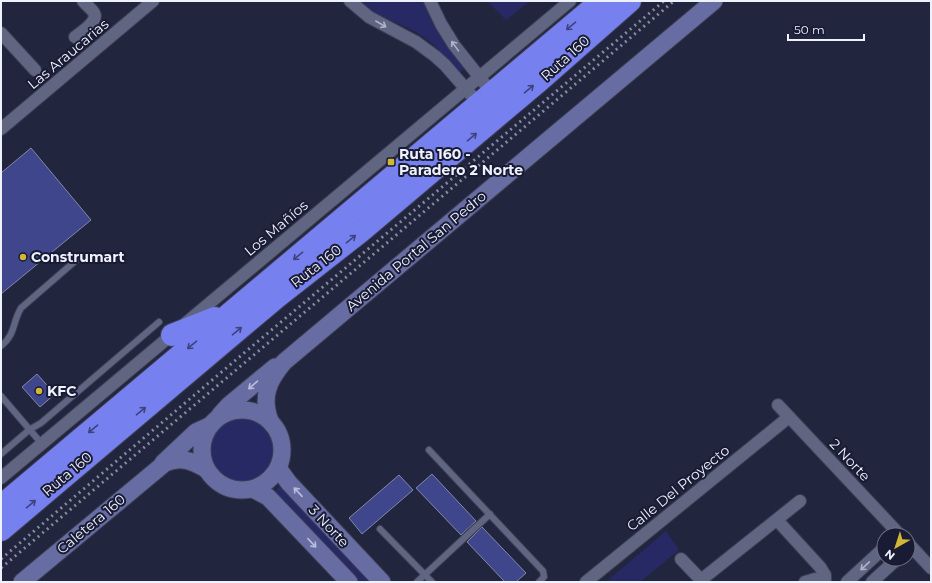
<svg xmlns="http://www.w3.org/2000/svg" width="932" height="583" font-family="Montserrat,sans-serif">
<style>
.green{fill:#262963}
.building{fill:#40468c;stroke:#8288a6}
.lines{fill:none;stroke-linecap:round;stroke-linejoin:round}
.lane-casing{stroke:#3d3f54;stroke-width:8}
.street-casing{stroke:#3d3f54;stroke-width:14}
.secondary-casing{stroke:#3d3f54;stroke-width:19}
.highway-casing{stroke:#3d3f54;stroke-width:24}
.lane{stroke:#606582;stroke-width:6}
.street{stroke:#606582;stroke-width:12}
.secondary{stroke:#676da3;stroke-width:17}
.highway{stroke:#7680ef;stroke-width:22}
.rail{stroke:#868a9c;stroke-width:3;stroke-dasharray:2 4;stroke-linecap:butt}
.oneway{stroke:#aeb2c6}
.oneway2{stroke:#3e437e}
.oneway3{stroke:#b8bcda}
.poi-dot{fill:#d2b736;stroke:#181b33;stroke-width:1.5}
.labels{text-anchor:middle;stroke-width:4;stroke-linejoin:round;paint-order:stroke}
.street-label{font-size:14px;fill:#eef1fe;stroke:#181b33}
.poi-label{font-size:14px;font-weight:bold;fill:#eef1fe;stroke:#181b33;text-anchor:start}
</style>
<rect width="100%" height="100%" fill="#21253d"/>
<g class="green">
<path d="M359 1H424L433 20 466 68 460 72C447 59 435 44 419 34 399 22 376 17 359 1Z"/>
<path d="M487 1H530L506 20Z"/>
<circle cx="241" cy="450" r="35"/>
<path d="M281 484 370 582H354L271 496Z"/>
<path d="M666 531 679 550 640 582H608L607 581Z"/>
</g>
<g class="building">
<path d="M31 148 91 220 1 294V173Z"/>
<path d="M37 374 55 394 40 407 22 387Z"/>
<path d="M432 474 476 521 461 535 416 488Z"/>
<path d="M399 475 413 490 362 534 349 518Z"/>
<path d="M482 527 526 573 516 582H505L467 542Z"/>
</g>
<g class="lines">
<g class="lane-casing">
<g id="lane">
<path d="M1 346C16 334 12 323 21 308L81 256"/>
<path d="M1 396 42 444"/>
<path d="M429 450 543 571 544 577 539 582"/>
<path d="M1 454 29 430 41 423 159 322"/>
<path d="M380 529 432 582"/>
<path d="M417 582 490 514"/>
</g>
</g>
<g class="street-casing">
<g id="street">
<path d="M350 1 369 17 416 42 435 56 445 65 479 104"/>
<path d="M430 1 441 24 454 45 492 93"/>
<path d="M1 33 35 70"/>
<path d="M75 37C80 33 99 21 94 13 92 9 86 5 83 1"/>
<path d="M1 129 153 1"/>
<path d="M778 405 900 535"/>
<path d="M1 478 570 1"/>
<path d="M777 520 820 567 825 575V582"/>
<path d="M908 543 931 568"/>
<path d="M681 559 703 582"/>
<path d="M701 580 800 501"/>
<path d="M586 582 789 417"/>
<path d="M805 582 815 579 825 582"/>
<path d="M847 582 884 548"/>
<path d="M872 582 897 559"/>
</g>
</g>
<g class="secondary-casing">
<g id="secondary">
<circle cx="242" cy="450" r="40"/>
<path d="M220 415 229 405 275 367"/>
<path d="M270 421C261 397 268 381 284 362L714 1"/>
<path d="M163 463 196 432 209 426"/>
<path d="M278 468 289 483 382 582"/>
<path d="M253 489 268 497 349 582"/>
<path d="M22 582 165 463C181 456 192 461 206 469"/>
</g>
</g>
<g class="highway-casing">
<g id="highway">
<path d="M172 335 215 318"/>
<path d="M1 506 601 1"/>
<path d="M1 530 277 297 360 232 539 81 630 1"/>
</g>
</g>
<use href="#lane" class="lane"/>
<use href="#street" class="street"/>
<use href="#secondary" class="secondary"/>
<use href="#highway" class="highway"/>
<g class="rail">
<path d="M1 559 244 353 664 1"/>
<path d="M1 568 674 1"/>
</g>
</g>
<defs><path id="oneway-shaft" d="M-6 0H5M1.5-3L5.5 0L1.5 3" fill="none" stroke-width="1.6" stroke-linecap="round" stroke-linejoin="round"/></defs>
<g class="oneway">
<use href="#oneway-shaft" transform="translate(381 24) rotate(30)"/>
<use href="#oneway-shaft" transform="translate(455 46) rotate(-126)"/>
<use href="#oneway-shaft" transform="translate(865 566) rotate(137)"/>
</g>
<g class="oneway2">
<use href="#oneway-shaft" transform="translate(571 26) rotate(140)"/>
<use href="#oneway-shaft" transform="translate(529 89) rotate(-40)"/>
<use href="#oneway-shaft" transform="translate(472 137) rotate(-40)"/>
<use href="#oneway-shaft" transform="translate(351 239) rotate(-39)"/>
<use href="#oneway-shaft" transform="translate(298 256) rotate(140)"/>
<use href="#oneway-shaft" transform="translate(237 331) rotate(-40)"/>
<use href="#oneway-shaft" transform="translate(192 345) rotate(140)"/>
<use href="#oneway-shaft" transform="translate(141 411) rotate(-40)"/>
<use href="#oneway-shaft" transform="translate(93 429) rotate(140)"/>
<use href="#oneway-shaft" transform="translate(31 504) rotate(-40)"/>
</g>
<g class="oneway3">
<use href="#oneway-shaft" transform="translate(253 385) rotate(139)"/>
<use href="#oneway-shaft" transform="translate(298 492) rotate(-133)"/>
<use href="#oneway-shaft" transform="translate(312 543) rotate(47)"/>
</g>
<g class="poi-dot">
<rect x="387" y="158" width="8" height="8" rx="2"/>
<circle cx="23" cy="257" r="4"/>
<circle cx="39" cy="391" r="4"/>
</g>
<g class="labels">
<g class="street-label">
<text transform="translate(68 54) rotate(-40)" y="5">Las Araucarias</text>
<text transform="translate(565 58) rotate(-42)" y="5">Ruta 160</text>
<text transform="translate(276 228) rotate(-40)" y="5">Los Mañíos</text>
<text transform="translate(416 251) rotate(-40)" y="5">Avenida Portal San Pedro</text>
<text transform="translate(316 266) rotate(-38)" y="5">Ruta 160</text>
<text transform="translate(850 460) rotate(47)" y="5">2 Norte</text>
<text transform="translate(67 474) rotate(-40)" y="5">Ruta 160</text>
<text transform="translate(678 488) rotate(-39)" y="5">Calle Del Proyecto</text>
<text transform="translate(91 524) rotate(-40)" y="5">Caletera 160</text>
<text transform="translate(329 526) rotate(47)" y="5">3 Norte</text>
</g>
<g class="poi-label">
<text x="399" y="159">Ruta 160 -<tspan x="399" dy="16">Paradero 2 Norte</tspan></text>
<text x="31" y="262">Construmart</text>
<text x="47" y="396">KFC</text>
</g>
</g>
<rect width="932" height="583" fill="none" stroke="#eef1fe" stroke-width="4"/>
<g transform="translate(896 547) rotate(219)"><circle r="19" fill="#181b33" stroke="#6e7184"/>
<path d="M0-3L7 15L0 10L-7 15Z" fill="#d2b736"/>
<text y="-6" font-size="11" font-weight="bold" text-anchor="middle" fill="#eef1fe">N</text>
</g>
<path d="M788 34v6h76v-6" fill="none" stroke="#eef1fe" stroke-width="2"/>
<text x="794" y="34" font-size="12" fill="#eef1fe" stroke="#181b33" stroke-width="3" paint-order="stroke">50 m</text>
</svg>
